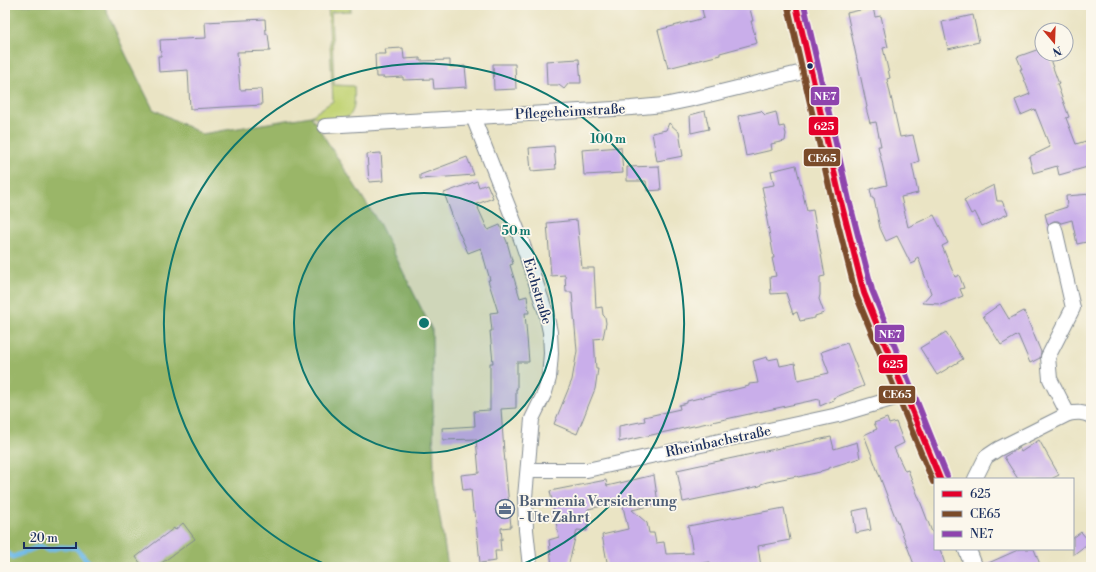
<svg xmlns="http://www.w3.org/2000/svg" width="1096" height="572" font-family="'Libre Bodoni',serif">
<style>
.green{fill:#c3d477;stroke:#6f826a}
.forest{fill:#9ab668;stroke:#5a7263}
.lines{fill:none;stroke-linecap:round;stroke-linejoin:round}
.stream{stroke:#6fbae8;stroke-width:5}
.building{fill:#c9aeea}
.minor-casing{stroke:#828a91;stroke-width:16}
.tertiary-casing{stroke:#828a91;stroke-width:19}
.minor{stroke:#fff;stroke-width:14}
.tertiary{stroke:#fff;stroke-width:17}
.bus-1-casing{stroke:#fbf7ec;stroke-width:9}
.bus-2-casing{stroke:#fbf7ec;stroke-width:9}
.bus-3-casing{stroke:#fbf7ec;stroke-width:9}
.bus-1{stroke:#e4002b;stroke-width:6}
.bus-2{stroke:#7a4b2a;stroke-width:6}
.bus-3{stroke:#8e44ad;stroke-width:6}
.ring{fill:none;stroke:#0f766e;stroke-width:2}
.bus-dot{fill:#1b2f5e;stroke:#fbf7ec;stroke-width:1.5}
.labels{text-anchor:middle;stroke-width:3.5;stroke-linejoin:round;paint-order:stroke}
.street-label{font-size:14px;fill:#1b2f5e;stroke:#fbf7ec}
.service-label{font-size:14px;font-weight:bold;fill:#4e5e75;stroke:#fbf7ec;text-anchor:start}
.centre{fill:#0f766e;stroke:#fbf7ec;stroke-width:2}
.ring-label{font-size:12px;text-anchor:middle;font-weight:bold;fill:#0f766e;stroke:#fbf7ec;stroke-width:3.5;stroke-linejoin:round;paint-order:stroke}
.line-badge{stroke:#fbf7ec;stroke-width:1.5}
.badge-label{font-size:11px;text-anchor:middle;font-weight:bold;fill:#fff}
</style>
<rect width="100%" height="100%" fill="#fbf7ec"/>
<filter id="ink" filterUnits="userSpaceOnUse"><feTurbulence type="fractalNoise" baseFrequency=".025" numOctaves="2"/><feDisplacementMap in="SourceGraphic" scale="8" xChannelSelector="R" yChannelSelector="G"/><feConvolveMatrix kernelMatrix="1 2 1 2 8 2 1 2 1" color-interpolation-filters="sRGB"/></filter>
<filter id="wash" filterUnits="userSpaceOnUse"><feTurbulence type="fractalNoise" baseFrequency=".012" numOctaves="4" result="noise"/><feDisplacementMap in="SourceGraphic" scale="16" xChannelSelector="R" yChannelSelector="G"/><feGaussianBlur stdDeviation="0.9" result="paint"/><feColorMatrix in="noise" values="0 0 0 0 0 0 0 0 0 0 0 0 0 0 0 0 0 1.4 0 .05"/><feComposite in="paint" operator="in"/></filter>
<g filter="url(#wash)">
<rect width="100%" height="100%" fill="#eae4c4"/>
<path class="green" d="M328 5H350L351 11 331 12 334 85 354 86C354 92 355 98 354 104 352 128 326 119 311 116L333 101Z"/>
<path class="forest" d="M5 5H104L126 55 153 109 202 134 311 116 380 225 432 330 434 482 448 567H5Z"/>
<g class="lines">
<path class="stream" d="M5 552 13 557 40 546 48 550 61 547 76 548 93 567"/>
</g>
<g id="blocks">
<g class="building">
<path d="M701 5H749L753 21H751L757 43 720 53V55L668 68 658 30 704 18Z"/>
<path d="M873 7 875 17 881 16 888 47 883 48 890 78 887 79 900 137 913 135 919 161 912 164 918 193 901 197 908 227 934 215 948 243 942 246 955 277 959 275 964 288 960 289 963 296 940 305 939 304 922 303 931 293 918 257 915 259 916 262 911 264 897 236 886 241 880 228 874 199 872 198 870 189 887 185 878 146H881L876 122 870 123 866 108 867 107 847 13Z"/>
<path d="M973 15 979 42 948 49 942 22Z"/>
<path d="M265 19 266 34H268L270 51 237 52 240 90 261 89 262 105 190 109 188 70 159 72 158 56H161L160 40 206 38 205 22Z"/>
<path d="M403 48 404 59 420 58V61L450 60V67L465 66 467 87 434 89 433 79 403 80V77L384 78V77H376L375 54H386L385 49Z"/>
<path d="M1042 48V54H1048L1059 84H1057L1069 117 1066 118 1076 144 1086 141 1091 158V166L1059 175 1057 166 1033 173 1029 157 1050 147 1035 109 1021 115 1015 100 1030 94 1020 69H1022L1017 57Z"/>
<path d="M579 59 581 83H569L564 89 559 85H547L546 61Z"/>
<path d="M493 64H515L516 89 494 90Z"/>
<path d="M705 111 709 129 691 133 690 115Z"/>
<path d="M761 111 765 115 776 112 779 127 784 126 786 134 785 141 771 144 772 150 746 156 738 116Z"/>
<path d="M669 123 679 132 683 156 657 161 652 133 666 130Z"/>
<path d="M554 146 556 169 531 171 529 148Z"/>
<path d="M621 147 623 173 584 175 582 150Z"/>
<path d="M381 153 383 181 369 182 367 154Z"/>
<path d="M467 157 474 175 420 179V175Z"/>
<path d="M796 165 807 211 813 210 825 276 820 277V295L819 299 824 313 815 316V318L800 321 797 312 793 314 786 293 771 294 770 277 776 276 772 258H774L766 215H768L762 187 774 185 771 171Z"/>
<path d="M659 166 661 190 647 191 646 181H627V167Z"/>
<path d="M477 181 479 187 487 184 493 198 477 204 479 208H478L488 230 500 225 507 242 513 264 510 265 520 298 527 296 529 313H525L529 362H517V389H516V408L501 409 504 452 511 527 501 528 502 540H500L501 551H495L496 561 480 563 475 512H473L471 489 463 490 461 475 479 473 476 439 443 440 442 428 475 426 474 411 490 410V363H493L490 331H492L490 313 498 312 488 280H490L481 248 468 253 453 218 444 193Z"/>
<path d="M994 185 997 201H1002L1008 214 982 226 975 212 971 214 964 200Z"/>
<path d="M1091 194V241L1077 244 1072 220 1061 223 1058 221H1054L1050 223 1048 225 1045 214 1067 207 1066 196Z"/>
<path d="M577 220 582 268H594L596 308 602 307 603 315 605 317 606 323 603 338 594 339 596 369H598L595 389 577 434 554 424 572 380 577 351 572 292H566L565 275 551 276 547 223Z"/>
<path d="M1000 304 1009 319 1024 311 1041 352 1040 358 1030 363 1018 335 1001 345 983 316Z"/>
<path d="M946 332 963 359 937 375 920 348Z"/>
<path d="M847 343 864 386 833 398 834 400 820 406 819 399 619 442V426L645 421 644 417 680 409 679 405 687 403V401L749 386V384L758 383 753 361 767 357 768 360 778 358 780 366 795 363 798 380 829 373 821 352Z"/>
<path d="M887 418 889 424 896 422 904 443 894 448 905 471 908 470 932 532 935 531V549H940L946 567H915L898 522H897L864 435 877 429 874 423Z"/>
<path d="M831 437 834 449 857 442 860 458 828 468V469L821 471 820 472 798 477 797 476 767 482 761 484 760 486 683 502 677 470Z"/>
<path d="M1039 440 1059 475 1051 479H1018L1004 457 1019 448 1021 452Z"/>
<path d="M654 475 658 504 632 510 647 523 649 533H654L656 543 664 542 666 554 693 553 688 526 784 508 790 540 758 546 761 567H711L710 562 681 567H608L602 535 628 529 622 502 588 509 587 531 577 530 568 567H552L549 540 559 537 550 491 606 480 607 486Z"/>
<path d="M867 508 871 530 856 533 853 511Z"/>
<path d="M183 523 195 539 156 567H143L136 557 174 528 175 530Z"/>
<path d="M1081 532 1090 542 1073 555V538Z"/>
<path d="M1020 549H1034L1041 567H984V565Z"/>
</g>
</g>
</g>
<g filter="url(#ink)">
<use href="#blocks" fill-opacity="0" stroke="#828a91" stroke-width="1"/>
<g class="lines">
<g class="minor-casing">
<g id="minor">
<path d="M473 117 521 239 546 313 550 332 551 353 549 378 545 392 532 419 525 497 526 530 530 567"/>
<path d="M325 126 631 108 664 105 688 100 811 70"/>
<path d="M1068 414C1077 412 1083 412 1091 416"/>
<path d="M528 470H587L838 415 905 395"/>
<path d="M975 479 986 457 998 449 1068 414 1050 379 1048 357 1073 308 1055 229"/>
</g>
</g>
<g class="tertiary-casing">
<g id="tertiary">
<path d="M796 5 841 202 864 293 940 479"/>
<path d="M967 549 974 567"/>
</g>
</g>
<use href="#minor" class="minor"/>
<use href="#tertiary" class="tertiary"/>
<g class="bus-1-casing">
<path id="bus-1" d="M796 5 841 202 864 293 940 479"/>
</g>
<g class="bus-2-casing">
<path id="bus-2" d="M788 7 833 204 856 295 933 482"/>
</g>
<g class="bus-3-casing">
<path id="bus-3" d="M804 5 849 200 872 290 947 476"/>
</g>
<use href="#bus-1" class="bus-1"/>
<use href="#bus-2" class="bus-2"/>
<use href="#bus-3" class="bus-3"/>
</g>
</g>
<circle cx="424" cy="323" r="130" fill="#0f766e" fill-opacity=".12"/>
<g class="ring">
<circle cx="424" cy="323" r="130"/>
<path d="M333 567A260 260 0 1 1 515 567"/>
</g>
<defs>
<g id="office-ring" transform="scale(1)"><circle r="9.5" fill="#fbf7ec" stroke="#5c6f8a" stroke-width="1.5"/><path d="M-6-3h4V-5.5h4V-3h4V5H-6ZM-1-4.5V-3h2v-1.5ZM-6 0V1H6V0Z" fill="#5c6f8a"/></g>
</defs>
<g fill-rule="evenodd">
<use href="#office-ring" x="505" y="509"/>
</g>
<circle class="bus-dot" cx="810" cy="66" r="3.5"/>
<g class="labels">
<g class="street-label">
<text transform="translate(570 111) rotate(-3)" y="5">Pflegeheimstraße</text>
<text transform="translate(538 291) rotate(73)" y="5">Eichstraße</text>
<text transform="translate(718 441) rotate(-12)" y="5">Rheinbachstraße</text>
</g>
<g class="service-label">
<text x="519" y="506">Barmenia Versicherung<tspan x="519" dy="16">- Ute Zahrt</tspan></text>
</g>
</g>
<circle cx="424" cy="323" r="6" class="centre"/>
<g class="ring-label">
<text x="608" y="143">100 m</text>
<text x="516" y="235">50 m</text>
</g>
<g class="line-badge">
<rect x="810" y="86" width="30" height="20" rx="4" fill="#8e44ad"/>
<rect x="808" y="116" width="31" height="20" rx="4" fill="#e4002b"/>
<rect x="803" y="148" width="38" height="19" rx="4" fill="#7a4b2a"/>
<rect x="874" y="324" width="31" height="19" rx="4" fill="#8e44ad"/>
<rect x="878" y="354" width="30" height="20" rx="4" fill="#e4002b"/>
<rect x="878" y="385" width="38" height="19" rx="4" fill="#7a4b2a"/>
</g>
<g class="badge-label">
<text x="825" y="100">NE7</text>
<text x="824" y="130">625</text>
<text x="822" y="162">CE65</text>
<text x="890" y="338">NE7</text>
<text x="893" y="368">625</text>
<text x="897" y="398">CE65</text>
</g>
<rect width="1096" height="572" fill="none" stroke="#fbf7ec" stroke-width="20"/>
<rect x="934" y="478" width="140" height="72" fill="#fbf7ec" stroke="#a1a7b3"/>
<rect x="942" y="491" width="20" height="6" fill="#e4002b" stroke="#a1a7b3"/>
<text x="970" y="498" font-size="12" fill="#1b2f5e">625</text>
<rect x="942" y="511" width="20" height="6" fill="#7a4b2a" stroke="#a1a7b3"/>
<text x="970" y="518" font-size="12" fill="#1b2f5e">CE65</text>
<rect x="942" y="531" width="20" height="6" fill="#8e44ad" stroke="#a1a7b3"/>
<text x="970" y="538" font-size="12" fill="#1b2f5e">NE7</text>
<g transform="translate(1054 42) rotate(161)"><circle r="19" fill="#fbf7ec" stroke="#a1a7b3"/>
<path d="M0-3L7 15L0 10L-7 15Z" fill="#c8321e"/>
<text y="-6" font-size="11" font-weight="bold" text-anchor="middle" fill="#1b2f5e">N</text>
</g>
<path d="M24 542v6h52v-6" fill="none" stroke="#1b2f5e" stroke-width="2"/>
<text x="30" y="542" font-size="12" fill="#1b2f5e" stroke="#fbf7ec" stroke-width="3" paint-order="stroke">20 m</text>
</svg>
